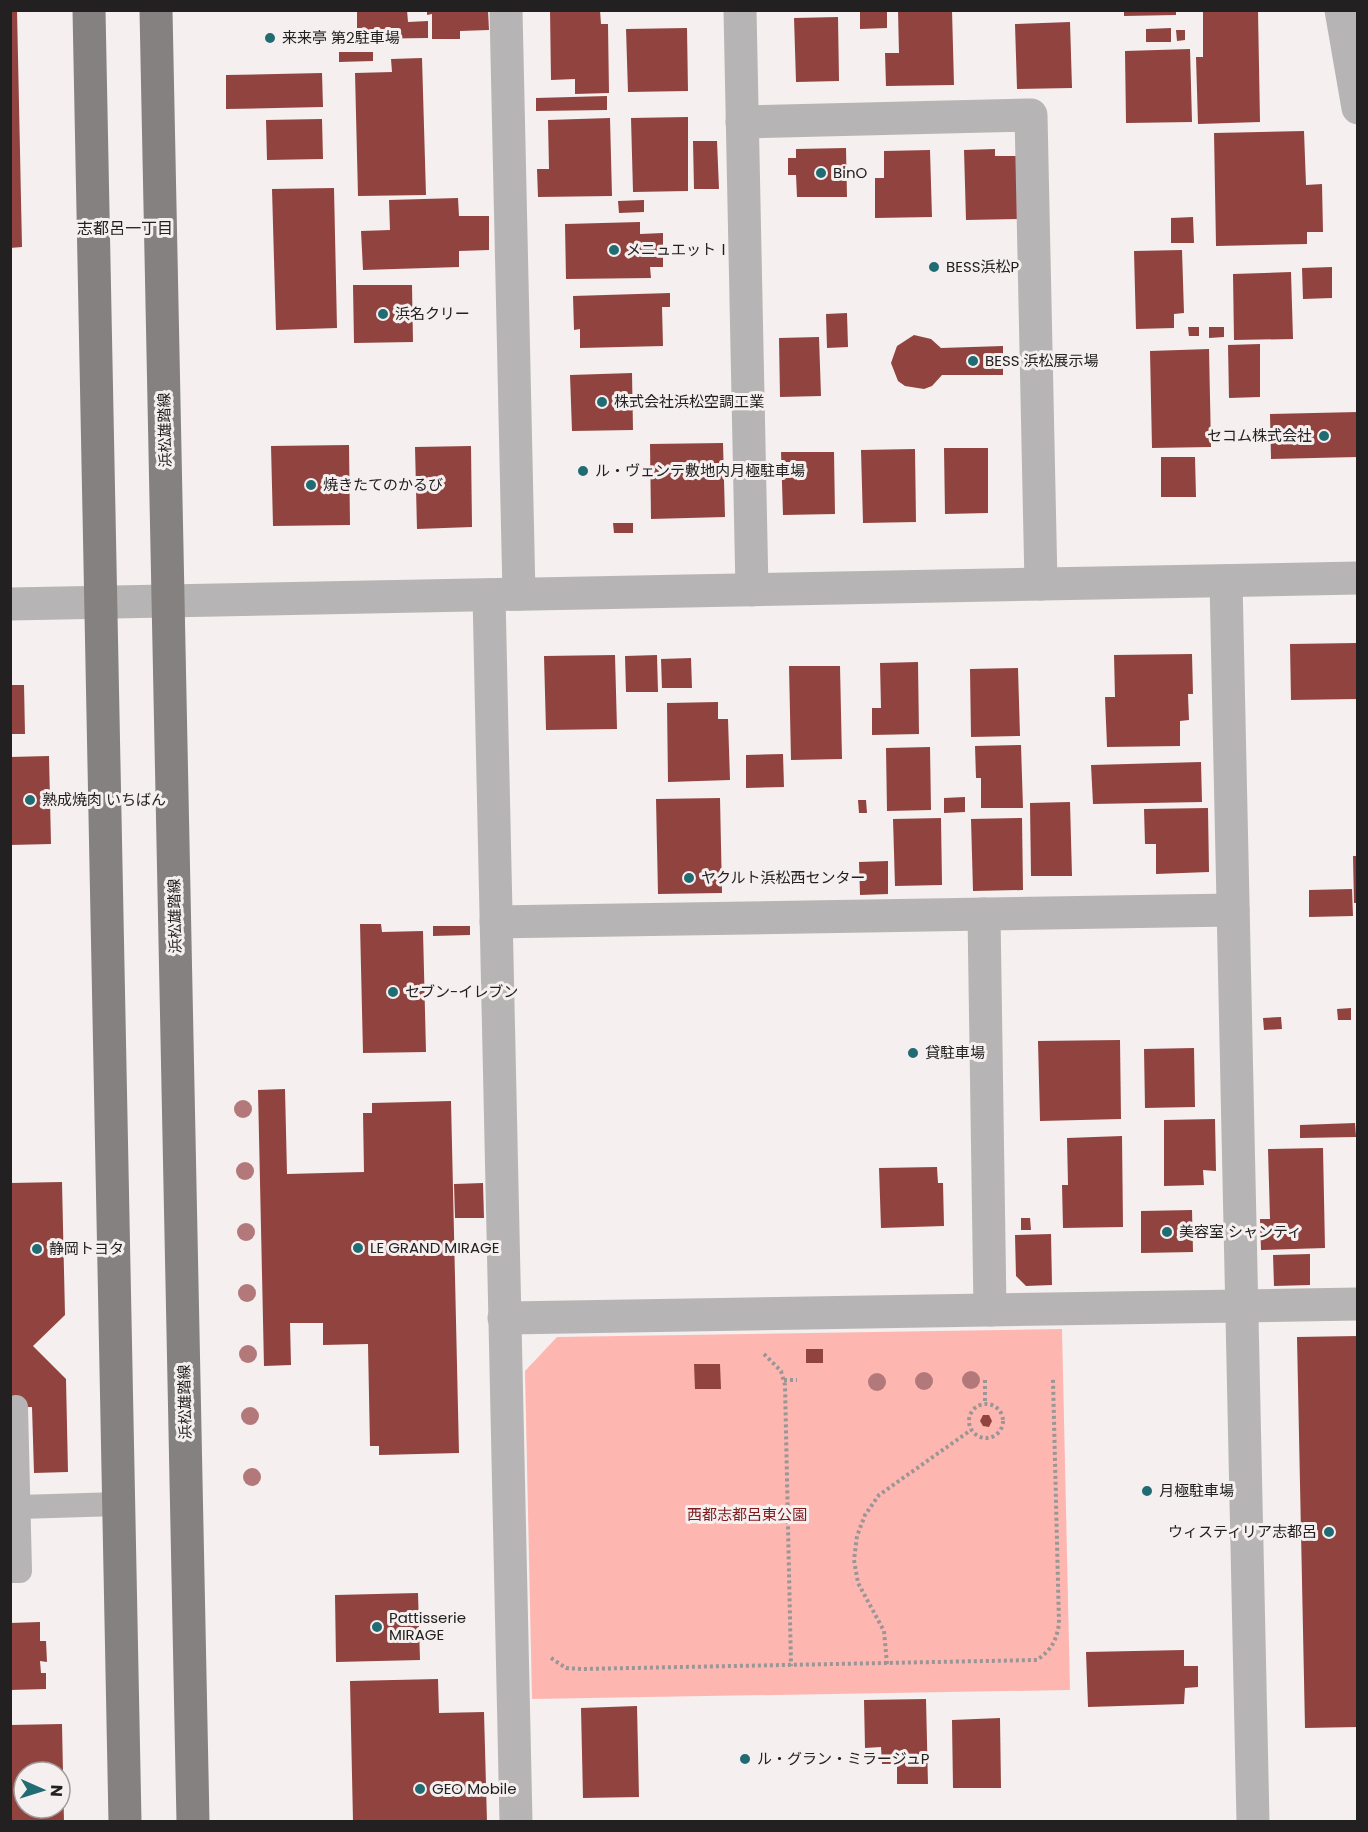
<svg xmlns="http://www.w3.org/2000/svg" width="1368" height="1832" font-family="Poppins,'Noto Sans JP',sans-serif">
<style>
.green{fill:#feb7b0}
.building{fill:#91443f;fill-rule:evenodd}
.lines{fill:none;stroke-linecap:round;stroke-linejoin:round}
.path{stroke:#9b9696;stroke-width:4;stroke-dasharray:3 3;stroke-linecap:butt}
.service{stroke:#b6b4b4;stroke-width:24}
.minor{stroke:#b6b4b4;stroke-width:33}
.tertiary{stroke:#b6b4b4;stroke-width:33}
.primary{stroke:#858180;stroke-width:33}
.tree{fill:#b3797a}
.poi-dot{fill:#216c73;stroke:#f5efef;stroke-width:2}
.labels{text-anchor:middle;stroke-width:6;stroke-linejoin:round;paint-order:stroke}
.poi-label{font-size:15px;fill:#222020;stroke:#f5efef;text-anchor:start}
.street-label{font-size:15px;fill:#222020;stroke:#f5efef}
.park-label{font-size:15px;fill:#7d191b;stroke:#f5efef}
.neighbourhood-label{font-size:16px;fill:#222020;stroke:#f5efef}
</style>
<rect width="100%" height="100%" fill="#f5efef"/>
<path class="green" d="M1062 1329 1070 1690 532 1699 525 1371 557 1337Z"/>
<g class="building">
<path d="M10 10H17L22 247 10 248Z"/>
<path d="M357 10H407L408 22 428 21V38L357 39Z"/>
<path d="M427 10H488L489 30 460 31V39H432V14L427 15Z"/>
<path d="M550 10H600L601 24H608L609 93 575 94V79L551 80Z"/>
<path d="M860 10H887V28L860 29Z"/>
<path d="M898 10H952L954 85 886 86 885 53H899Z"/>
<path d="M1124 10H1176V15L1124 16Z"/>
<path d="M1203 10H1258L1260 122 1198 124 1196 57H1203Z"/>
<path d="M838 17 839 81 796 82 794 18Z"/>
<path d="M1070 22 1072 88 1017 89 1015 24Z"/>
<path d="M687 28 688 91 628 92 626 29Z"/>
<path d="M1171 28V42H1146V29Z"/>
<path d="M1176 30H1185V40L1177 41Z"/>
<path d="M1190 49 1192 122 1126 123 1125 51Z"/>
<path d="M339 52H373V61L339 62Z"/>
<path d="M422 58 426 195 358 196 355 73 392 72 391 59Z"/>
<path d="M322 73 323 107 226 109V75Z"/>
<path d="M607 96V110L536 111V98Z"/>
<path d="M688 117V191L633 192 631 118Z"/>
<path d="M610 118 612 196 538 197 537 169H549L548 120Z"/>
<path d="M322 119 323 159 267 160 266 120Z"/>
<path d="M1304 131 1306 185 1322 184 1323 232H1307V244L1216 246 1214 133Z"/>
<path d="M693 141H717L719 189H694Z"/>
<path d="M846 148 847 197H797L796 175H788V158H796V149Z"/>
<path d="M995 149V156H1017L1018 219 966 220 964 150Z"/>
<path d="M930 150 932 217 875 218V178H884V151Z"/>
<path d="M334 188 337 328 276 330 272 189Z"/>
<path d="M458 198 459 216H489V250L459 251V267L363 270 361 231 390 230 389 200Z"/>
<path d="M644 200V212L619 213 618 201Z"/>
<path d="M1193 217 1194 243H1171V218Z"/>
<path d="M640 222V234L663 233V267H650L651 278 566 279 565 224Z"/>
<path d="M1182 250 1184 313 1174 314V328L1136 329 1134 251Z"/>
<path d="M1332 267V298L1303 299 1302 268Z"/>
<path d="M1291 272 1293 339 1234 340 1233 274Z"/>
<path d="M353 285H412L413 342 354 343Z"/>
<path d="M670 293V307H662L663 346 580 348V329L574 330 573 296Z"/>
<path d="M847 313 848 347 827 348 826 314Z"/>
<path d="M1188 327H1199V336H1189Z"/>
<path d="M1209 327H1224V337L1209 338Z"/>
<path d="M914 335 931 339 941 348 1003 346V375H942L932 386 924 389 905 386 898 381 891 363 897 346Z"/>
<path d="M819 337 821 396 780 397 779 338Z"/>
<path d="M1260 344V397L1229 398 1228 345Z"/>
<path d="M1209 349 1211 447 1152 448 1150 351Z"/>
<path d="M632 373 633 430 572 431 570 375Z"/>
<path d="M1358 412V457L1271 459 1270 414Z"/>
<path d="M723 443 725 517 651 519 650 444Z"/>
<path d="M349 445 350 525 273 526 271 446Z"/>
<path d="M471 446 472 527 417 529 415 447Z"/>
<path d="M944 448H988V513L945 514Z"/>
<path d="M915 449 916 522 863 523 861 450Z"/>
<path d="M781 452H834L835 514 783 515Z"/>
<path d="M1161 457H1195L1196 497H1161Z"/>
<path d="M613 523H633V533H614Z"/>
<path d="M1356 643 1357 699 1291 700 1290 644Z"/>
<path d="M1192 654 1193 694H1188L1189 720 1180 721V746L1107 747 1105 697H1115L1114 655Z"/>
<path d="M615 655 617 729 546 730 544 656Z"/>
<path d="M657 655 658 692H626L625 656Z"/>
<path d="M691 658 692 688H662L661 659Z"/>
<path d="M918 662 919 734 872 735V708H881L880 663Z"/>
<path d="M789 666H840L842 759 791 760Z"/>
<path d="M1018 668 1020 736 971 737 970 669Z"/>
<path d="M10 685H24L25 734H10Z"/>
<path d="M718 702V719H728L730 780 668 782 667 703Z"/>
<path d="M1021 745 1023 808H981V778H976L975 746Z"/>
<path d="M930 747 931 810 887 811 886 748Z"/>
<path d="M783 754 784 787 746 788V755Z"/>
<path d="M49 756 51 844 10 845V757Z"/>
<path d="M1201 762 1202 802 1093 804 1091 765Z"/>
<path d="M965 797V812L944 813V798Z"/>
<path d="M720 798 722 893 658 894 656 799Z"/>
<path d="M858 800H866L867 813H859Z"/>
<path d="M1070 802 1072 876H1031L1030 803Z"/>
<path d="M1208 808 1209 872 1156 874V844H1145L1144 809Z"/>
<path d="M941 818 942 885 895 886 893 819Z"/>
<path d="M1022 818 1023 890 973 891 971 819Z"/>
<path d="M1353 856H1358V903H1354Z"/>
<path d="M888 861V894L860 895 859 862Z"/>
<path d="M1352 889 1353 916 1309 917V890Z"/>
<path d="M360 924H381L382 932 423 931 426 1052 363 1053Z"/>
<path d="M433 926H470V935L433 936Z"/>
<path d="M1351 1008V1020H1338L1337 1009Z"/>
<path d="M1281 1017 1282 1029 1264 1030 1263 1018Z"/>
<path d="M1120 1040 1121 1119 1040 1121 1038 1041Z"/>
<path d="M1194 1048 1195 1107 1145 1108 1144 1049Z"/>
<path d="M285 1089 287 1174 364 1172 363 1113H372V1103L451 1101 459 1453 379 1455V1446H370L368 1344 323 1345V1323H290L291 1365 264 1366 258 1090Z"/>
<path d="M1215 1119 1216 1171 1203 1170 1204 1185 1164 1186V1120Z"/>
<path d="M1355 1123 1356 1137 1300 1138V1125Z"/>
<path d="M1122 1136 1123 1227 1063 1228 1062 1185H1068L1067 1138Z"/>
<path d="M1323 1148 1325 1248 1261 1250 1260 1219H1270L1268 1149Z"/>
<path d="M937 1167 938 1183H943L944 1226 881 1228 879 1168Z"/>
<path d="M62 1182 65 1315 33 1346 66 1379 68 1472 34 1473 32 1407H10V1183Z"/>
<path d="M483 1183 484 1218H455L454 1184Z"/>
<path d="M1192 1210 1193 1252 1141 1253V1211Z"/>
<path d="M1021 1218H1030L1031 1230H1021Z"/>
<path d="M1051 1234 1052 1285 1026 1286 1016 1276 1015 1235Z"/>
<path d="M1310 1254V1285L1274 1286 1273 1255Z"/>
<path d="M1358 1336V1727L1305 1728 1297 1337Z"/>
<rect x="806" y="1349" width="17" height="14"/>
<path d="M694 1364H720L721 1389H695Z"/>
<path d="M983 1415H989L992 1421 989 1427 983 1426 980 1421Z"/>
<path d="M418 1593 420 1660 336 1662 335 1595Z"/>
<path d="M40 1622V1641H46L47 1662 40 1661 41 1673H46V1689L10 1690V1623Z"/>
<path d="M1184 1650V1666H1198V1687L1185 1688 1184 1704 1088 1707 1086 1652Z"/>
<path d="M438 1679 439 1713 484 1712 487 1822H353L350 1681Z"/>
<path d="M926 1699 928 1784H897V1764H882L881 1747 865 1748 864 1700Z"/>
<path d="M637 1706 639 1797 583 1798 581 1708Z"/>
<path d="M1000 1718 1001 1788H953L952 1720Z"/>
<path d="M62 1724 64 1822H10V1725ZM24 1772H60V1808H24Z"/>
</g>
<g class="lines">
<g class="path">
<path d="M764 1354 781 1371 785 1385 791 1666"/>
<path d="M784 1380H797"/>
<path d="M985 1380V1404"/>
<circle cx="986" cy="1421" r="17"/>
<path d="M551 1658 566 1668 581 1669 1037 1660C1051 1650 1056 1642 1059 1624L1053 1379"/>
<path d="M887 1664 884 1631 858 1583 854 1560 857 1536 865 1515 879 1495 971 1430"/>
</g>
<g class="service">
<path d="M19 1507 119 1504"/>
<path d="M10 1571H20L16 1407"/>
</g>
<g class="minor">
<path d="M506 10 519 594"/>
<path d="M740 10 752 590"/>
<path d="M742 122 1031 115 1041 584"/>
<path d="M1226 581 1253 1822"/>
<path d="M489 595 516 1822"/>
<path d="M984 914 990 1310"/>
<path d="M496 922 1233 910"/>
<path d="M504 1318 1358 1304"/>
</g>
<g class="tertiary">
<path d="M1341 10 1358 108"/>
<path d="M10 604 1358 578"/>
</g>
<g class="primary">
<path d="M89 10 125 1822"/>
<path d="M156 10 193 1822"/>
</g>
</g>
<g class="tree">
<circle cx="243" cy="1109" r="9"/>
<circle cx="245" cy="1171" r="9"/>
<circle cx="246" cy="1232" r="9"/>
<circle cx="247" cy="1293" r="9"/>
<circle cx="248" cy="1354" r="9"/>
<circle cx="971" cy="1380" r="9"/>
<circle cx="924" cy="1381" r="9"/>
<circle cx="877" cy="1382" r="9"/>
<circle cx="250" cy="1416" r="9"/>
<circle cx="252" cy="1477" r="9"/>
</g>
<g class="poi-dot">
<circle cx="270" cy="38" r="6"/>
<circle cx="821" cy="173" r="6"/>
<circle cx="614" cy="250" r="6"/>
<circle cx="934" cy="267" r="6"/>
<circle cx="383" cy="314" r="6"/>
<circle cx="973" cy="361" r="6"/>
<circle cx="602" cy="402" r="6"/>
<circle cx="1324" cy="436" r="6"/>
<circle cx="583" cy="471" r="6"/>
<circle cx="311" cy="485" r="6"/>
<circle cx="30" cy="800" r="6"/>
<circle cx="689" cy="878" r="6"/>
<circle cx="393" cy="992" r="6"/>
<circle cx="913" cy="1053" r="6"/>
<circle cx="1167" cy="1232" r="6"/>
<circle cx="358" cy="1248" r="6"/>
<circle cx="37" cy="1249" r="6"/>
<circle cx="1147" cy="1491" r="6"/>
<circle cx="1329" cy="1532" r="6"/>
<circle cx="377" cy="1627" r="6"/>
<circle cx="745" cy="1759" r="6"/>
<circle cx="420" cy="1789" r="6"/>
</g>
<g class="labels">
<g class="poi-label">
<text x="282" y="43">来来亭 第2駐車場</text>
<text x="833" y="178">BinO</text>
<text x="626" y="255">メニュエットⅠ</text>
<text x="946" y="272">BESS浜松P</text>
<text x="395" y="319">浜名クリー</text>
<text x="985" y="366">BESS 浜松展示場</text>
<text x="614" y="407">株式会社浜松空調工業</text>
<text x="1312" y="441" text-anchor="end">セコム株式会社</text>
<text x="595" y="476">ル・ヴェンテ敷地内月極駐車場</text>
<text x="323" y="490">焼きたてのかるび</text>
<text x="42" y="805">熟成焼肉 いちばん</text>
<text x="701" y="883">ヤクルト浜松西センター</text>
<text x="405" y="997">セブン-イレブン</text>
<text x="925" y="1058">貸駐車場</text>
<text x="1179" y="1237">美容室 シャンティ</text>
<text x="370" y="1253">LE GRAND MIRAGE</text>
<text x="49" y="1254">静岡トヨタ</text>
<text x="1159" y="1496">月極駐車場</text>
<text x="1317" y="1537" text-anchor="end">ウィスティリア志都呂</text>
<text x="389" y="1623">Pattisserie<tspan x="389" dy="17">MIRAGE</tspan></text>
<text x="757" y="1764">ル・グラン・ミラージュP</text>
<text x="432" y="1794">GEO Mobile</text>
</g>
<g class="street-label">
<text transform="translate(165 430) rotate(-91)" y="5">浜松雄踏線</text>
<text transform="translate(175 916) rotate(-91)" y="5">浜松雄踏線</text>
<text transform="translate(185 1402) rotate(-91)" y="5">浜松雄踏線</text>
</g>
<g class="park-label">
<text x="747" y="1520">西都志都呂東公園</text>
</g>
<g class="neighbourhood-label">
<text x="125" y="234">志都呂一丁目</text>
</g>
</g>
<rect width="1368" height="1832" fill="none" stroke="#222020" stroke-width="24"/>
<g transform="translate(42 1790) rotate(93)"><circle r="28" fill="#f5efef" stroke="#a19c9c" stroke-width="1.5"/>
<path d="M0-4.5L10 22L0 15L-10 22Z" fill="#216c73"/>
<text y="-9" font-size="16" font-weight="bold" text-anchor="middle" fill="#222020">N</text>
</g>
</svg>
